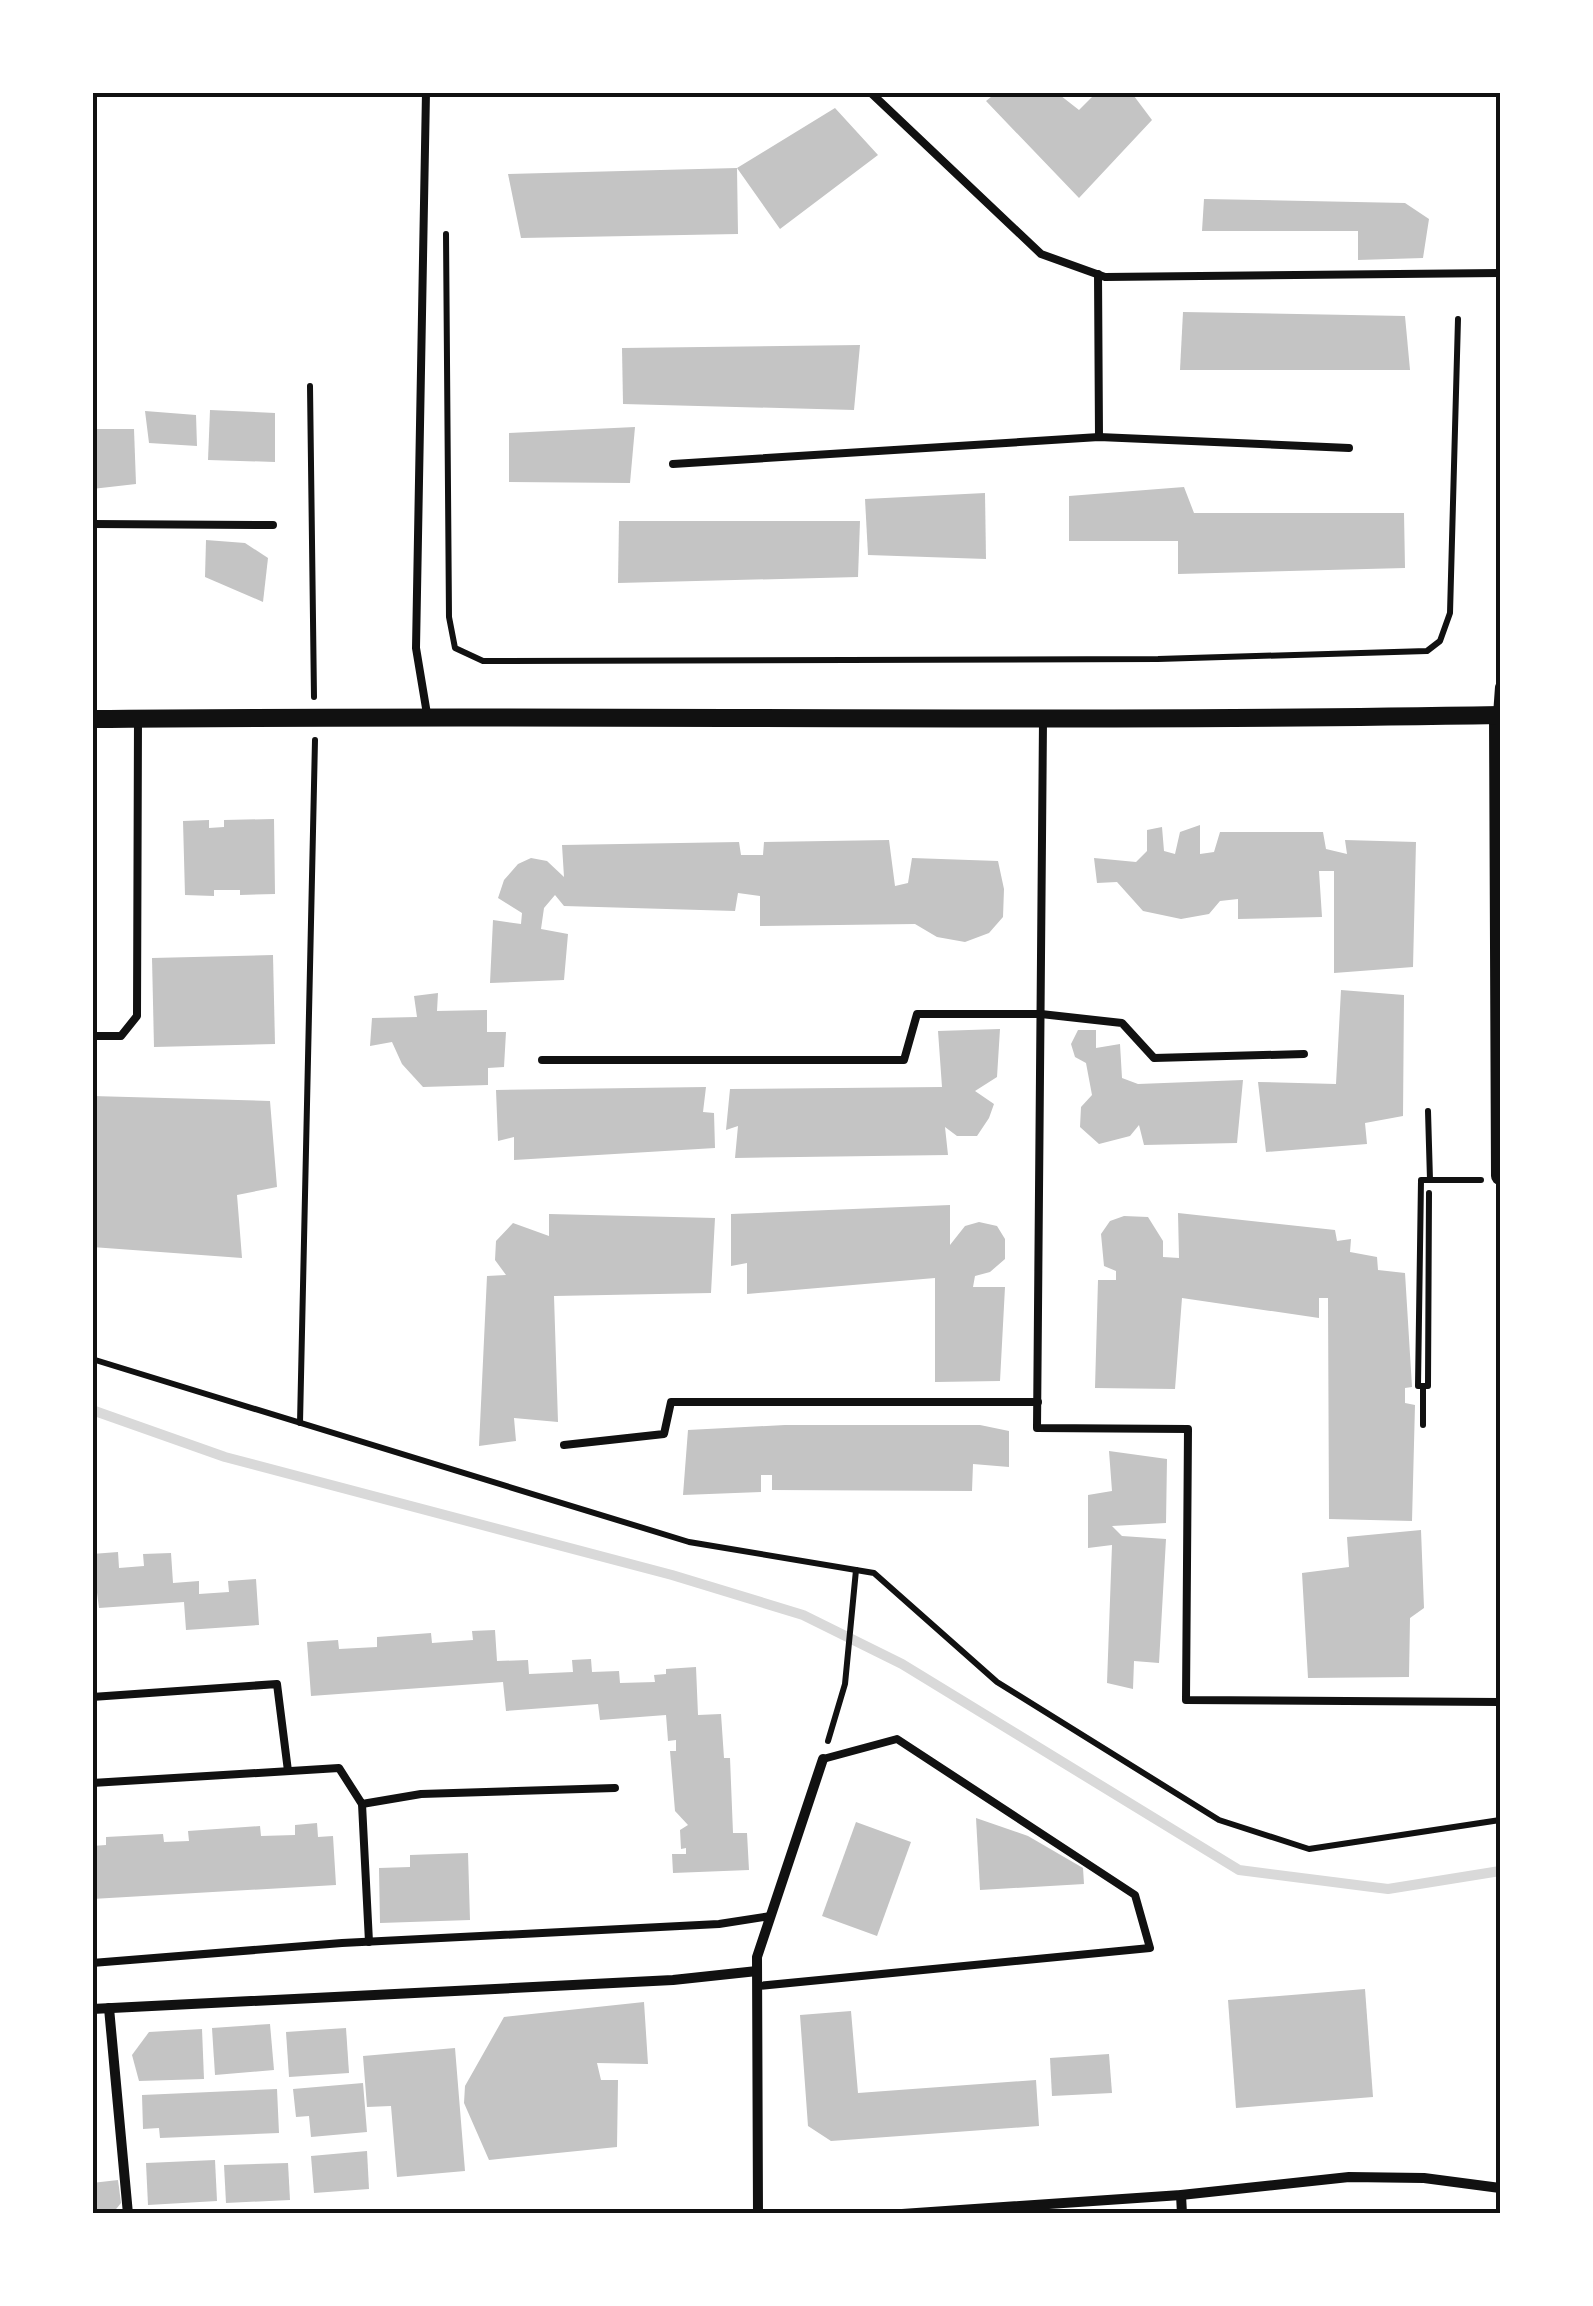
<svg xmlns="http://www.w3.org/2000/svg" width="1593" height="2306" font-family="Commissioner,sans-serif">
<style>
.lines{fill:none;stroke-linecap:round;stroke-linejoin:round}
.stream{stroke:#d9d9d9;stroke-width:10}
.building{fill:#c4c4c4}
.path{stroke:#111;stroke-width:6}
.service{stroke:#111;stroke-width:8}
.minor{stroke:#111;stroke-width:10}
.tertiary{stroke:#111;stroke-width:18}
.neatline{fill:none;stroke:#111;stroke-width:4}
</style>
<rect width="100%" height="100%" fill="#fff"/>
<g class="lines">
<path class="stream" d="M92 1410 225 1457 672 1575 803 1615 902 1664 1239 1870 1388 1889 1500 1871"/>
</g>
<g class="building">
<path d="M997 92H1056L1079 110 1097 92H1131L1152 120 1079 198 986 101Z"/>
<path d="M835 108 878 155 780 229 737 168 738 234 521 238 508 174 737 168Z"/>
<path d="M1204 199 1405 203 1429 219 1423 258 1358 260V231H1202Z"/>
<path d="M1183 312 1405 316 1410 370H1180Z"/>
<path d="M860 345 854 410 623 404 622 348Z"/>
<path d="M210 410 275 413V462L208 460Z"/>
<path d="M145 411 196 415 197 446 149 443Z"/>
<path d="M635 427 630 483 509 482V433Z"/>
<path d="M92 429H134L136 484 92 489Z"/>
<path d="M1184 487 1194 513H1404L1405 568 1178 574V541H1069V496Z"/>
<path d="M985 493 986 559 868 555 865 499Z"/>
<path d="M619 521H860L858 577 618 583Z"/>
<path d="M206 540 245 543 268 558 263 602 205 577Z"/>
<path d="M274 819 275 894 240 895V890H214V896L185 895 183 821 209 820V828L224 827V820Z"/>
<path d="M1200 825V854L1214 852 1220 832H1323L1326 849 1347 854 1345 840 1416 842 1413 967 1334 973V871H1319L1322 917 1238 919V899L1220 901 1209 914 1181 919 1143 911 1117 882 1097 883 1094 858 1136 862 1147 851V830L1162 827 1164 851 1175 854 1180 832Z"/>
<path d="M889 840 895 886 908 883 912 858 998 861 1004 889 1003 917 989 933 965 942 937 937 915 924 760 926V896L738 893 735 911 564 906 555 895 544 908 541 929 568 934 564 980 490 983 493 920 521 924 522 913 498 898 504 880 518 864 531 858 547 861 564 877 562 845 739 842 741 855H763L764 842Z"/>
<path d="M273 955 275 1044 154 1047 152 958Z"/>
<path d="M1341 990 1404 995 1403 1116 1365 1123 1367 1144 1266 1152 1258 1082 1336 1084Z"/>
<path d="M438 993 437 1011 487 1010V1032H506L504 1067 488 1068V1085L423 1087 402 1064 392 1042 370 1046 372 1018 417 1017 414 996Z"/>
<path d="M1000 1029 997 1077 975 1091 994 1104 989 1118 977 1136H957L945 1127 948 1155 735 1158 738 1126 726 1130 730 1089 942 1087 938 1031Z"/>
<path d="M1078 1030H1096V1048L1120 1044 1122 1078 1138 1084 1243 1080 1237 1143 1144 1145 1139 1125 1130 1136 1099 1144 1080 1127 1081 1107 1092 1095 1086 1063 1075 1057 1071 1044Z"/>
<path d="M706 1087 703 1112 714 1113 715 1148 514 1160V1137L498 1141 496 1090Z"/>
<path d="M92 1096 270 1101 277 1187 237 1195 242 1258 92 1247Z"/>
<path d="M950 1205V1245L965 1226 979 1222 997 1226 1005 1239V1259L990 1272 975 1276 973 1287H1005L1000 1381 935 1382V1278L747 1294V1263L731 1266V1214Z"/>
<path d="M1178 1213 1335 1230 1337 1241 1351 1239 1350 1252 1377 1257 1378 1270 1405 1273 1412 1387 1405 1388V1403L1415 1405 1412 1521 1329 1519 1328 1298H1319V1318L1182 1298 1175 1389 1095 1388 1098 1280H1116V1271L1104 1266 1101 1234 1110 1221 1124 1216 1148 1217 1163 1241V1257L1179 1258Z"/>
<path d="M549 1214 715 1218 711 1293 554 1296 558 1422 514 1418 516 1441 479 1446 487 1276 506 1275 495 1260 496 1241 513 1223 549 1236Z"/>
<path d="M785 1425H980L1009 1431V1467L973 1464 972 1491 772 1490V1475H761V1492L683 1495 688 1430Z"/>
<path d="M1109 1451 1167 1459 1166 1523 1112 1526 1122 1536 1166 1539 1159 1663 1134 1661 1133 1689 1107 1683 1112 1545 1088 1548V1495L1112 1491Z"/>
<path d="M1421 1530 1424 1608 1410 1618 1409 1677 1308 1678 1302 1573 1349 1567 1347 1537Z"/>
<path d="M118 1552 119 1568 144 1566 143 1554 171 1553 173 1583 199 1581V1594L229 1592 228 1581 256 1579 259 1625 186 1630 184 1602 99 1608 92 1554Z"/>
<path d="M495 1630 497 1661 528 1660 529 1674 573 1672 572 1660 591 1659 592 1672 619 1671 620 1683 655 1682 654 1675 666 1674V1669L696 1667 698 1715 721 1714 724 1758H730L733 1833H747L749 1870 673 1873 672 1854H686V1848L681 1849 680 1830 688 1825 675 1811 670 1751H676V1740L668 1741 666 1715 600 1720 598 1704 506 1711 503 1682 311 1696 307 1642 338 1640 339 1649 377 1647V1637L431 1633 432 1643 473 1640 472 1631Z"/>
<path d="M976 1818 1028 1836 1083 1868 1084 1884 980 1890Z"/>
<path d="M856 1822 911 1842 877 1936 822 1916Z"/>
<path d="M317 1823 318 1837 333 1836 336 1885 92 1899V1846L106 1845V1837L163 1834 164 1842 189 1841 188 1831 260 1826 261 1836 295 1835V1825Z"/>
<path d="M468 1853 470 1920 380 1923 379 1868 410 1867V1855Z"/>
<path d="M1365 1989 1373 2097 1236 2108 1228 2000Z"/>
<path d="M644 2002 648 2064 597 2063 601 2080H618L617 2147 489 2160 464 2103 465 2086 504 2017Z"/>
<path d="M851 2011 858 2093 1036 2080 1039 2126 831 2141 808 2126 800 2015Z"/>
<path d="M270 2024 274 2070 215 2075 212 2028Z"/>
<path d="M346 2028 349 2073 289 2077 286 2032Z"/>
<path d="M202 2029 204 2079 139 2081 132 2055 149 2032Z"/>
<path d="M455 2048 465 2171 397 2177 391 2106 367 2107 363 2056Z"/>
<path d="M1109 2054 1112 2093 1052 2096 1050 2058Z"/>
<path d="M363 2083 367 2132 311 2137 309 2116 296 2117 293 2089Z"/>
<path d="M277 2089 279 2133 160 2138 159 2128 143 2129 142 2095Z"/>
<path d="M92 2120H95L97 2148 92 2149Z"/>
<path d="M367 2151 369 2189 314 2193 311 2156Z"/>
<path d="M215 2160 217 2201 148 2205 146 2163Z"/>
<path d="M288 2163 290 2200 226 2203 224 2165Z"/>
<path d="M118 2180 121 2203 112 2214H92V2183Z"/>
</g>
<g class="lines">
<g class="path">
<path d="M446 234 449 617 455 648 483 661 1158 659 1427 651 1440 641 1450 613 1458 319"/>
<path d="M310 386 314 697"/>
<path d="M1428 1111 1430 1180"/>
<path d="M1429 1193 1428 1386H1418L1421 1180H1481"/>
<path d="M92 1359 689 1542 874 1573 997 1682 1219 1820 1309 1849 1500 1820"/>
<path d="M1423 1386V1425"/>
<path d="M300 1423 315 740"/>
<path d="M828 1741 845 1684 856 1570"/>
</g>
<g class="service">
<path d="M426 92 416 648 427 714"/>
<path d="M870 92 1041 254 1105 277 1500 273"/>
<path d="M1098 274 1099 437"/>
<path d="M673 464 1099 437 1349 448"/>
<path d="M92 524 273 525"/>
<path d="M1043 721 1037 1428 1188 1429 1186 1700 1500 1702"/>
<path d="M92 1036H121L137 1016 138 719"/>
<path d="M542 1060H904L917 1014H1041L1122 1023 1154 1058 1304 1054"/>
<path d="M564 1445 664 1434 671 1402H1038"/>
<path d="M92 1697 277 1684 288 1771"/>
<path d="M92 1783 339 1768 362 1804 421 1794 615 1788"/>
<path d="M362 1804 369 1942"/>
<path d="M92 1963 342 1943 719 1924 771 1916"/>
<path d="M758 1986 1150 1948 1135 1895 897 1739 823 1759"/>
</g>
<g class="minor">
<path d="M1498 715 1500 687"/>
<path d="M109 2008 128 2214"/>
<path d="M92 2009 673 1980 757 1971"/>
<path d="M1181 2195 1182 2214"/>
<path d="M758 2214 757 1957 823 1759"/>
<path d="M902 2214 1181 2195 1349 2177 1424 2178 1500 2188"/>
</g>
<g class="tertiary">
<path d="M1498 715 1500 1176"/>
<path d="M92 719C562 714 1031 723 1500 715"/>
</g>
</g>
<rect width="1593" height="2306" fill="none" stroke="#ffffff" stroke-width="190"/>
<rect x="95" y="95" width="1403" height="2116" class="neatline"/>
</svg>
